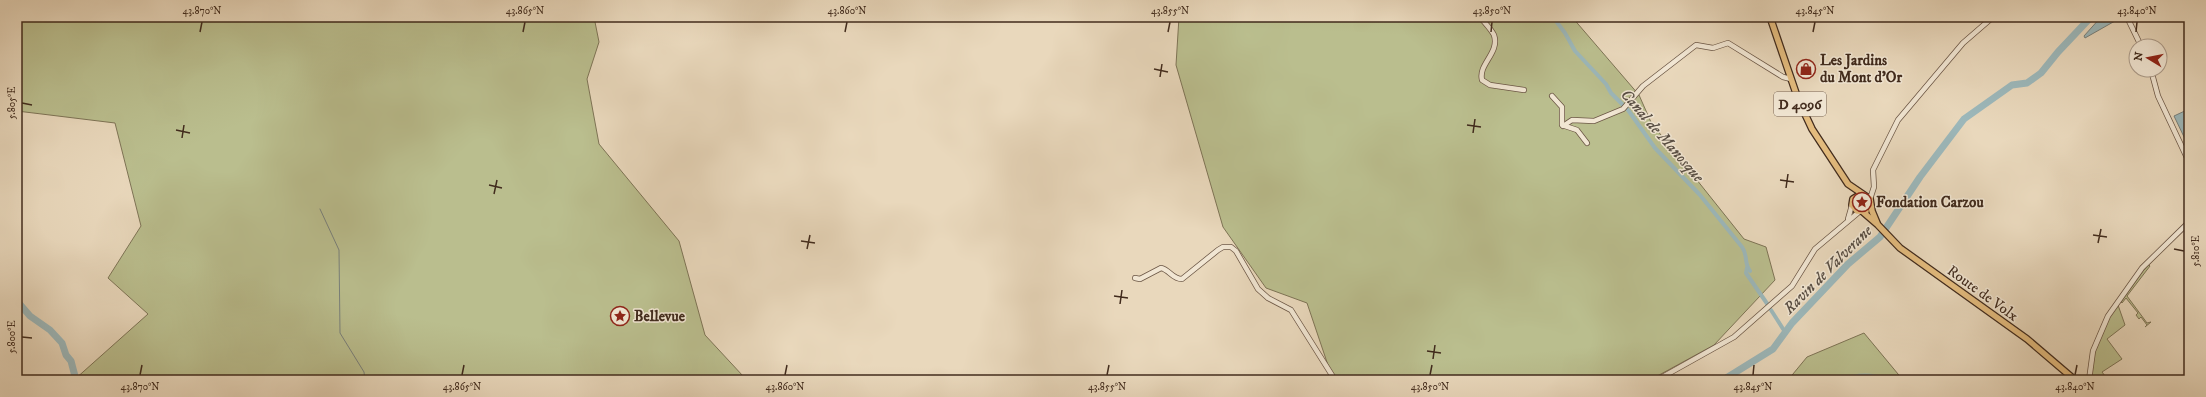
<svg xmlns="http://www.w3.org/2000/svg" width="2206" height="397" font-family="'IM FELL DW Pica',serif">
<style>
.green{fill:#babe8e;stroke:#7e7456}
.water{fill:#9cb8bb;stroke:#78807c}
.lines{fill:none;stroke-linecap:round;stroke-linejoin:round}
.stream{stroke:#78807c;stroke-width:1}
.canal{stroke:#9cb8bb;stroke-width:4}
.river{stroke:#9cb8bb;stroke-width:7}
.minor-casing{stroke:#6b5645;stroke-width:6}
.major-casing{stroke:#412b1d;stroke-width:8}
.minor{stroke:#f1e6d3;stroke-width:4.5}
.major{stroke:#e4bc7e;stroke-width:5.5}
.ticks{fill:none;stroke:#412b1d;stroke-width:1.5}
.labels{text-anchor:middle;stroke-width:3;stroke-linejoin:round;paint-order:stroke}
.shield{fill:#f1e6d3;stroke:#766354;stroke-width:1}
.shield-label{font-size:14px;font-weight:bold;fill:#412b1d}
.poi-label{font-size:15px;font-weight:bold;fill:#412b1d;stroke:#f1e6d3;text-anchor:start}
.street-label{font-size:15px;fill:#412b1d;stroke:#f1e6d3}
.water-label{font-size:16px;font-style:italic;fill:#584e44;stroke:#f1e6d3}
.neatline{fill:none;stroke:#412b1d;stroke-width:1.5}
.ticks-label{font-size:10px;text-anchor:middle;fill:#412b1d}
</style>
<rect width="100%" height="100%" fill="#e9d8bc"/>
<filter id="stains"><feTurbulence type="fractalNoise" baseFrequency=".005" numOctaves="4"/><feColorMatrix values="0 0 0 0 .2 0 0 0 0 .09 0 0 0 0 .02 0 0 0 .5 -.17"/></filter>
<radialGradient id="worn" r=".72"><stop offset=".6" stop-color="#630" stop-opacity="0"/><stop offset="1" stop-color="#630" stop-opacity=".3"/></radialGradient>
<g class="green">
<path d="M17 17H594L599 42 587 79 599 144 679 241 705 335 743 376H776L794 380H74L148 314 108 278 141 226 115 123 17 111Z"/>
<path d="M1179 17H1572L1639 95 1654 129 1657 130 1744 239 1766 247 1775 280 1714 345 1650 380H1333L1307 303 1266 288 1223 227 1176 65Z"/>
<path d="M2148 264 2150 266 2127 296 2147 323 2151 322 2145 327 2147 325 2141 317 2139 319 2136 315 2138 313 2126 298 2122 303 2121 302Z"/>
<path d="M2118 305 2125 325 2107 339 2122 359 2102 372 2108 380H2091L2092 358 2110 316Z"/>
<path d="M1864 333 1903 380H1788L1807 357Z"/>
</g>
<g class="water">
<path d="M2101 17H2122L2085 38 2084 36Z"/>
<path d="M2189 109V140L2186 141 2174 116Z"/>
</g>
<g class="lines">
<path class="stream" d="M320 209 339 250 340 333 364 372 365 380"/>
<g class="canal">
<path d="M1553 17 1565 33 1575 51 1606 84 1611 93 1628 110 1655 148 1700 195 1742 247C1748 255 1744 264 1750 271"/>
<path d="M1747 268 1746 273 1768 305"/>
<path d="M1771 310 1785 332"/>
<path d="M1844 380C1856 374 1874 374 1885 380"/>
</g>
<g class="river">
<path d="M17 301 30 316 50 330 62 343 66 355 71 361 76 380"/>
<path d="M1723 380 1773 349 1792 323 1848 264 1880 237 1920 177 1964 119 2012 85 2027 83 2041 73 2058 52 2091 17"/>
</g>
<g class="minor-casing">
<g id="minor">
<path d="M1480 17C1485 23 1491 29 1494 35 1500 53 1478 64 1482 80L1490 85 1524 90"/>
<path d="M2127 17 2141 46"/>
<path d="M2151 70 2158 96 2189 162"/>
<path d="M1552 96 1562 107V125L1577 130 1587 143"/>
<path d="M1563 126 1572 120 1594 121 1623 109 1643 86 1696 45 1713 48 1728 43 1783 77 1791 79"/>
<path d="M1870 199 1874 187 1873 170 1898 120 1963 43 1993 17"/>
<path d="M1848 219 1852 205"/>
<path d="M1135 278 1140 279 1161 268C1170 270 1172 279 1182 279L1218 250 1223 247H1231L1236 251 1258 289 1268 298 1291 310 1335 380"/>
<path d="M1657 380 1734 337 1792 286 1815 249 1859 212"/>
<path d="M2089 380 2093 351 2108 316 2142 268 2189 222"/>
</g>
</g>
<g class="major-casing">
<g id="major">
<path d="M1770 17 1798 99 1812 129 1848 184 1870 199 1872 211 1877 223"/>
<path d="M1861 194 1853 199 1852 205 1857 211H1866"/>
<path d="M1863 212 1878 225 1900 248 2027 339 2075 380"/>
</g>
</g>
<use href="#minor" class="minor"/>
<use href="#major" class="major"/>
</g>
<path class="ticks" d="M200 32 202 22M523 32 525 22M845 32 847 22M1168 32 1170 22M1491 32 1492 22M1813 32 1815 22M2136 32 2137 22M1154 69 1168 72M1160 77 1162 64M22 103 32 105M1467 125 1481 127M176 130 190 133M1473 133 1475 119M182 138 184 125M1780 180 1794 182M489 185 502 188M1786 188 1788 174M494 194 497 180M2093 235 2107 237M801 241 815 243M2098 243 2101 229M807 249 810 235M2174 249 2184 251M1114 296 1128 298M1120 304 1122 290M22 337 32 338M1427 351 1441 353M1433 359 1435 345M140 375 142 365M462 375 464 365M785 375 787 365M1107 375 1109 365M1430 375 1432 365M1753 375 1754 365M2075 375 2077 365"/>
<defs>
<g id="shop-ring" transform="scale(1)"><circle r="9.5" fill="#f1e6d3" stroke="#8f2418" stroke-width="1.5"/><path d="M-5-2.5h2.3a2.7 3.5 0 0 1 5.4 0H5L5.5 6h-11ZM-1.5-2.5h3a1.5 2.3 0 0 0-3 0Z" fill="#8f2418"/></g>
<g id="sight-ring" transform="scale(1)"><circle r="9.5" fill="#f1e6d3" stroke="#8f2418" stroke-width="1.5"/><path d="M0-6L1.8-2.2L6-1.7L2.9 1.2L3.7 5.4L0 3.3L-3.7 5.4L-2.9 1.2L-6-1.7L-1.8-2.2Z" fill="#8f2418"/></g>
</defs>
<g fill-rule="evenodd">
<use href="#shop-ring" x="1806" y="69"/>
<use href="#sight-ring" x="1862" y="202"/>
<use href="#sight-ring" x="620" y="316"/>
</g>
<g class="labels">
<rect class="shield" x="1774" y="92" width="52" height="24" rx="3"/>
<g class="shield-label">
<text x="1800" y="109">D 4096</text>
</g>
<g class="poi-label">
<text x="1820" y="65">Les Jardins<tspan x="1820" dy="17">du Mont d'Or</tspan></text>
<text x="1876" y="207">Fondation Carzou</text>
<text x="634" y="321">Bellevue</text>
</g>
<g class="street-label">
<text transform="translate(1983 293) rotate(36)" y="5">Route de Volx</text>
</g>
<g class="water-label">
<text transform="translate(1663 135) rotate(49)" y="6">Canal de Manosque</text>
<text transform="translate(1827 269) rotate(-45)" y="6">Ravin de Valverane</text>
</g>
</g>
<rect width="2206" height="397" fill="none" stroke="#e9d8bc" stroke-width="44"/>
<g transform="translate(2148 58) rotate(280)"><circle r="19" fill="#f1e6d3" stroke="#ab9b8a"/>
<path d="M0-3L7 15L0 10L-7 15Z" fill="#8f2418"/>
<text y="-6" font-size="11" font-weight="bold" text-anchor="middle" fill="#412b1d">N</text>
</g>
<rect x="22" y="22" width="2162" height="353" class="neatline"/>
<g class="ticks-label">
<text x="202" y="14">43.870°N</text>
<text x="525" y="14">43.865°N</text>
<text x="847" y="14">43.860°N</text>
<text x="1170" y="14">43.855°N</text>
<text x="1492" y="14">43.850°N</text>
<text x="1815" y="14">43.845°N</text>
<text x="2137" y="14">43.840°N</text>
<text transform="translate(11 103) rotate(-90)" y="4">5.805°E</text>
<text transform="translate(2195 251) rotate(-90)" y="4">5.810°E</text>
<text transform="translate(11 337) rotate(-90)" y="4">5.800°E</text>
<text x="140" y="390">43.870°N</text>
<text x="462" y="390">43.865°N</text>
<text x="785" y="390">43.860°N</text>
<text x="1107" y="390">43.855°N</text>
<text x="1430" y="390">43.850°N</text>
<text x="1753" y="390">43.845°N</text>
<text x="2075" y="390">43.840°N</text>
</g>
<rect width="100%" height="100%" filter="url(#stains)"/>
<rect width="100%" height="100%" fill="url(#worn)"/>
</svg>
